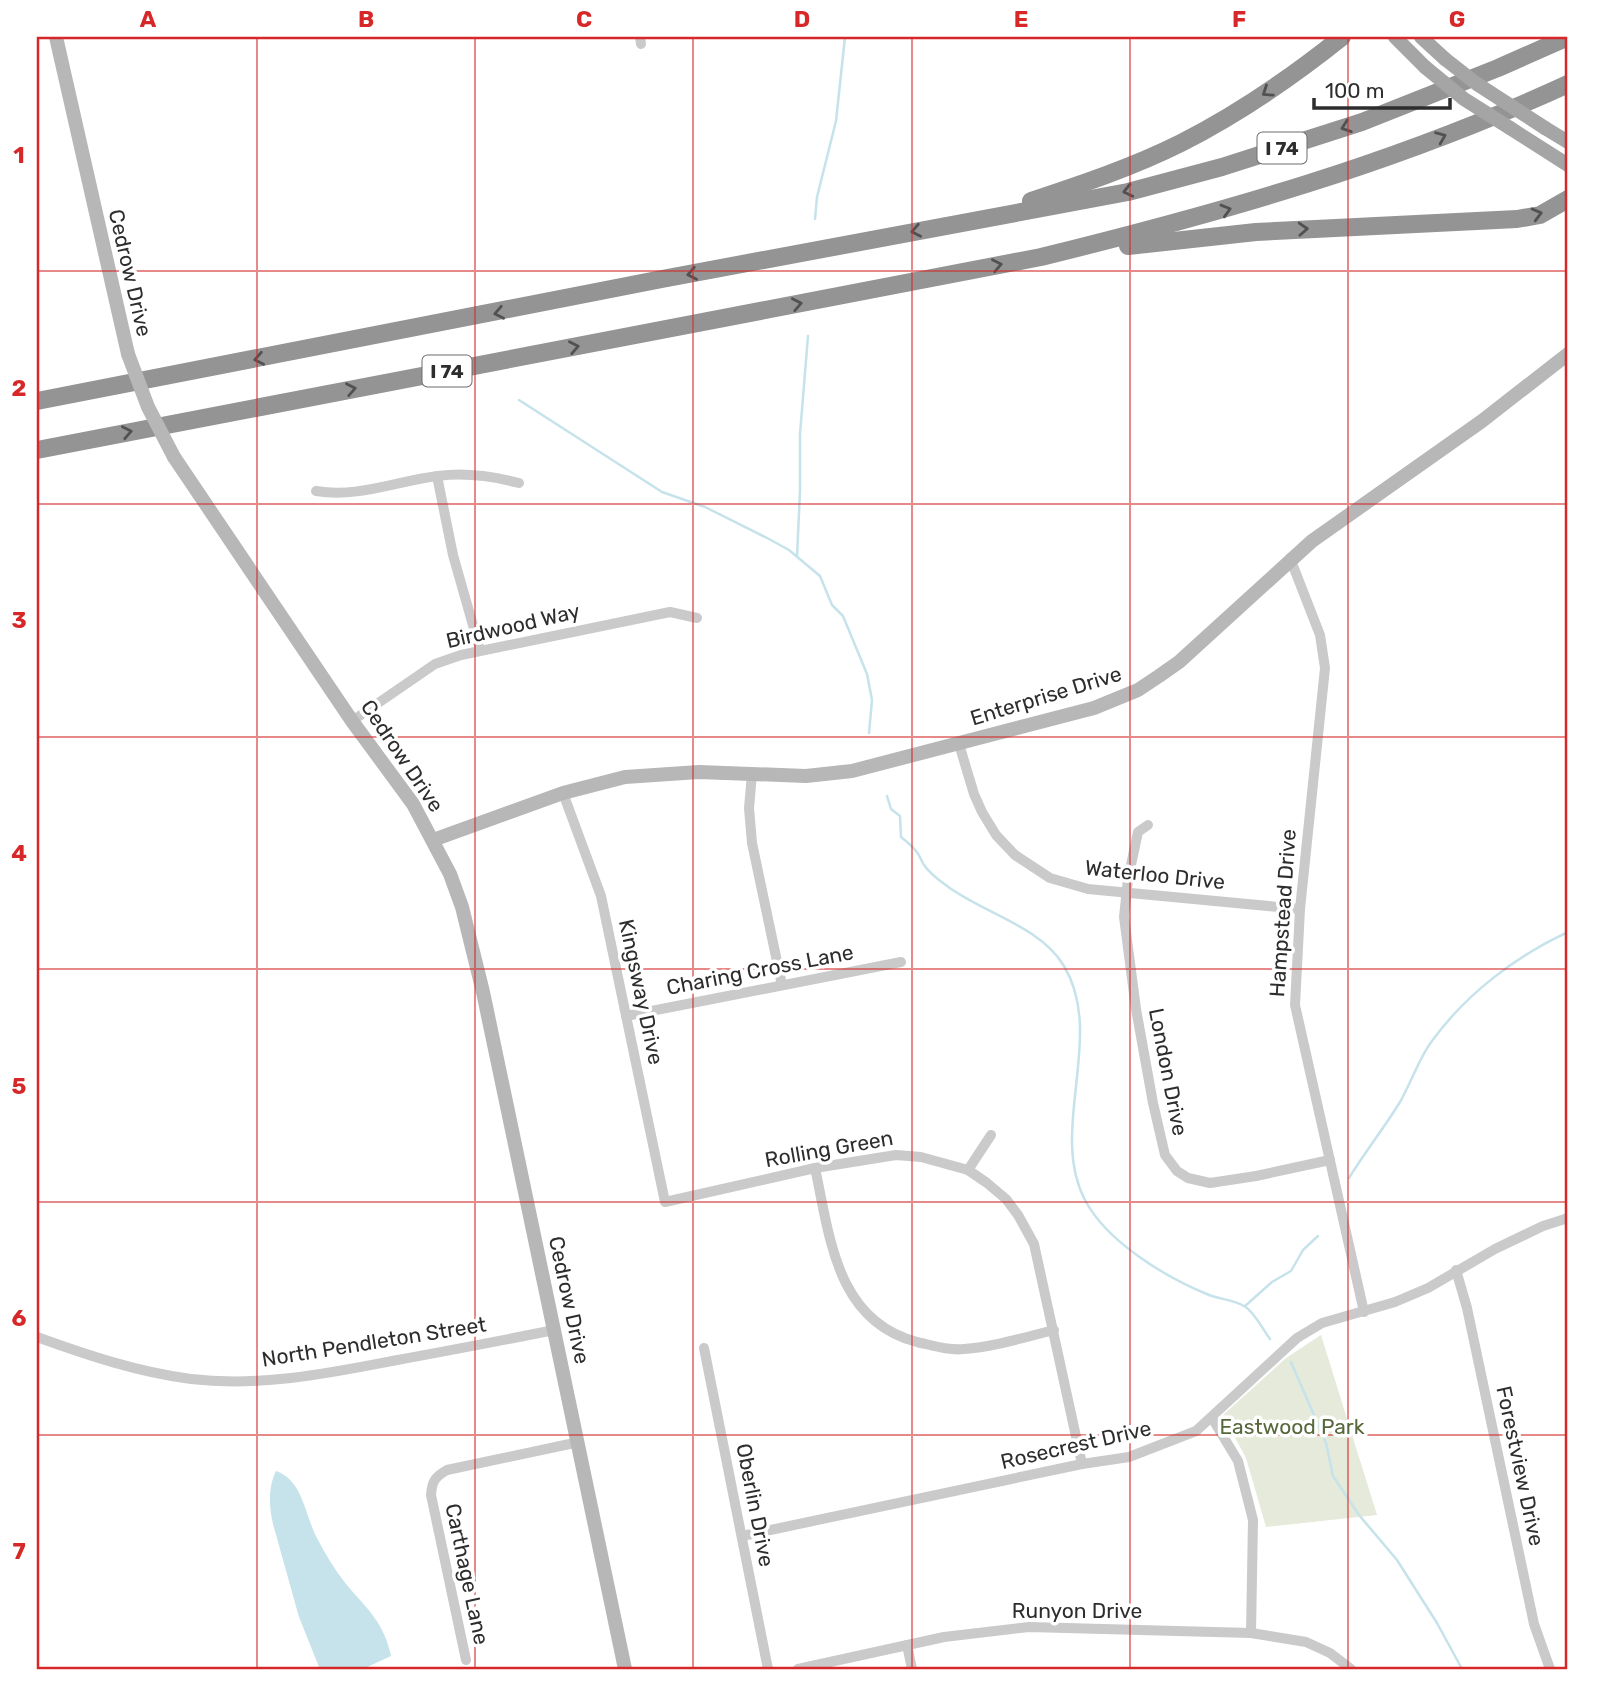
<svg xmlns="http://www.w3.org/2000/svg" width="1605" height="1706" font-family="Rubik,sans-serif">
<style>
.green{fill:#e5eada}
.water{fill:#c6e2ea}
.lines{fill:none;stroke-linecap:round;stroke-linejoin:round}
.stream{stroke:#c6e2ea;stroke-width:2.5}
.street{stroke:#cacaca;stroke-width:10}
.secondary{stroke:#b7b7b7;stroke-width:14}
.primary{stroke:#a5a5a5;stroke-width:14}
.highway{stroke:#949494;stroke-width:18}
.secondary-bridge{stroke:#b7b7b7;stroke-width:14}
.primary-bridge{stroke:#a5a5a5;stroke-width:14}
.oneway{stroke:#515151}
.grid{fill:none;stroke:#d62828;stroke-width:2;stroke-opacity:0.55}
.labels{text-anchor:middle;stroke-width:7;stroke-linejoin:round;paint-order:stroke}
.shield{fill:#fff;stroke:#6c6c6c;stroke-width:2}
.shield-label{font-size:19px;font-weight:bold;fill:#2d2d2d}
.street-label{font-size:21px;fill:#2d2d2d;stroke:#fff}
.park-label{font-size:21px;fill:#57673b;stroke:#fff}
.neatline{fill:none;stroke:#d62828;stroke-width:2.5}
.grid-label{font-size:23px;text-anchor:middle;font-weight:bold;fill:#d62828}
</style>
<rect width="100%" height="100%" fill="#fff"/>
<path class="green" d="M1321 1335 1377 1515 1266 1527 1246 1458 1223 1415 1286 1358Z"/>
<path class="water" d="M276 1471C303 1480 305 1516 317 1538 325 1554 335 1570 346 1584 367 1609 384 1622 391 1656L363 1669H321L319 1667 299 1617 273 1524C269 1507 268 1487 276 1471Z"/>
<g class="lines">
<g class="stream">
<path d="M815 219 817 197 836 121 845 37"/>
<path d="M519 400 662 492 705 507 769 539 789 550 820 576 832 605 843 616 867 674 872 700 869 733"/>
<path d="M797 557 800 491V434L808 336"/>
<path d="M887 796 891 809 900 816 901 837C906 841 912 846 916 851 920 855 921 861 924 865 930 874 939 880 947 886 983 913 1040 926 1064 966 1106 1036 1048 1130 1085 1200 1107 1242 1165 1277 1209 1295 1219 1299 1234 1300 1244 1306 1254 1311 1263 1330 1270 1339"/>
<path d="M1349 1178C1365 1152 1384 1128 1400 1102 1411 1083 1419 1058 1432 1041 1466 994 1516 956 1568 932"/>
<path d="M1245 1306 1272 1282 1291 1271 1303 1250 1318 1236"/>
<path d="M1291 1362 1326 1443 1333 1476 1359 1515 1397 1560 1437 1623 1462 1669"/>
</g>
<g class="street">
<path d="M640 37 641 44"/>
<path d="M437 476 453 555 480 650"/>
<path d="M316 491C359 498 396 481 438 476 466 472 492 476 519 483"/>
<path d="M1290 558 1320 635 1325 668 1300 909 1295 1005 1364 1312"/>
<path d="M352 721 435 664 461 655 670 612 697 618"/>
<path d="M959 744 974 794 982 812 996 835 1015 855 1050 878 1088 889 1300 909"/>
<path d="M752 774 749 808 752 843 782 985"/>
<path d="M563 793 601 896 665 1202 815 1168 896 1155 921 1157 968 1170 987 1183 1006 1199 1018 1215 1034 1244 1082 1464"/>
<path d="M1148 825 1138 832 1128 879 1124 917 1136 1009 1153 1103 1165 1155 1177 1171 1188 1178 1210 1183 1256 1176 1330 1160"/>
<path d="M626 1016 901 962"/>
<path d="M815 1168C830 1237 836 1321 917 1342 931 1345 949 1351 964 1349 994 1347 1025 1337 1054 1330"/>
<path d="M968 1170 991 1135"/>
<path d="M1456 1270 1467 1308 1534 1624 1550 1669"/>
<path d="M37 1337C87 1355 137 1372 191 1379 259 1387 325 1374 392 1361 446 1351 500 1341 554 1330"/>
<path d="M704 1348 768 1669"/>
<path d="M1212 1418 1238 1461 1253 1520 1251 1633"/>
<path d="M742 1536 1082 1464 1129 1457 1196 1431 1297 1338 1322 1323 1395 1302 1428 1288 1495 1249 1543 1226 1568 1218"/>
<path d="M907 1645 912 1669"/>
<path d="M466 1660 431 1495C432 1481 435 1477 447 1470L579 1442"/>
<path d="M798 1669 944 1637 1029 1627 1251 1633 1306 1642 1330 1653 1351 1669"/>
</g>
<g class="secondary">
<path d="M56 37 128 354"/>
<path d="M174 457 352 721 413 804 450 874 462 907 483 992 625 1669"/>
<path d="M433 840 563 793 625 777 699 772 806 776 852 771 1094 708 1138 690 1159 676 1179 662 1312 541 1482 421 1568 354"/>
</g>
<g class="primary">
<path d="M1395 37 1425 67"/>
<path d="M1421 37 1445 59"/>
<path d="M1510 128 1568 165"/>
<path d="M1545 128 1568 142"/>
</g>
<g class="highway">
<path d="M1031 201C1082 184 1133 167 1181 143 1238 114 1292 77 1342 37"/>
<path d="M1128 246 1256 232 1517 219 1540 215 1568 199"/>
<path d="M37 401 662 279 1128 192 1222 167 1362 122 1498 68 1568 37"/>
<path d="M37 450 1041 257C1224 212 1396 163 1568 84"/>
</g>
<path class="secondary-bridge" d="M128 354 148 407 174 457"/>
<g class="primary-bridge">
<path d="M1445 59 1477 84 1545 128"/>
<path d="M1425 67 1464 99 1510 128"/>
</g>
</g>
<defs><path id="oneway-chevron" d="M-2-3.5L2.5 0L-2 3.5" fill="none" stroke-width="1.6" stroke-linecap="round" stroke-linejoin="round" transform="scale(1.75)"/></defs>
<g class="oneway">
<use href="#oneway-chevron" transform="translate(1267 92) rotate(146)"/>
<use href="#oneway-chevron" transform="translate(1346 127) rotate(161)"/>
<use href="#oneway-chevron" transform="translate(1441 137) rotate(-22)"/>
<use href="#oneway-chevron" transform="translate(1128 191) rotate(167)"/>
<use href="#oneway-chevron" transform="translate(1226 210) rotate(-16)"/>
<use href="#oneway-chevron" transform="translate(1537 214) rotate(-15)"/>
<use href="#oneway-chevron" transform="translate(1303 229) rotate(-3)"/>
<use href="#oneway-chevron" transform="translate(916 231) rotate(169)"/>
<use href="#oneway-chevron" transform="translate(997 265) rotate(-11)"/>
<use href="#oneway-chevron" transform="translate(692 274) rotate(169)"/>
<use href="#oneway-chevron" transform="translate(797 304) rotate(-11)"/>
<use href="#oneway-chevron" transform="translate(499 313) rotate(169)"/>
<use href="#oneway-chevron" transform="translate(574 347) rotate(-11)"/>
<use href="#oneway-chevron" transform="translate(259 359) rotate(169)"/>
<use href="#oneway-chevron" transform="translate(351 389) rotate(-11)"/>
<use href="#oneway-chevron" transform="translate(127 432) rotate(-11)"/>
</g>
<path class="grid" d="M257 37V1669M475 37V1669M693 37V1669M912 37V1669M1130 37V1669M1348 37V1669M37 271H1568M37 504H1568M37 737H1568M37 969H1568M37 1202H1568M37 1435H1568"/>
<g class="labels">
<g class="shield">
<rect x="1257.5" y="132.5" width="49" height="31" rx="5"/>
<rect x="422.5" y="355.5" width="49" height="31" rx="5"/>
</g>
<g class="shield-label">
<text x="1282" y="155">I 74</text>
<text x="447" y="378">I 74</text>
</g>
<g class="street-label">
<text transform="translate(130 273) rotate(77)" y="7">Cedrow Drive</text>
<text transform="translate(513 626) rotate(-13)" y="7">Birdwood Way</text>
<text transform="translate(1046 696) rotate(-17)" y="7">Enterprise Drive</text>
<text transform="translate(402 756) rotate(56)" y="7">Cedrow Drive</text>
<text transform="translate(1155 875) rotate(6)" y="7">Waterloo Drive</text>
<text transform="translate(1283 913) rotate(-86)" y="7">Hampstead Drive</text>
<text transform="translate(760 970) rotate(-11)" y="7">Charing Cross Lane</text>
<text transform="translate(641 992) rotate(78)" y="7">Kingsway Drive</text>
<text transform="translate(1168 1072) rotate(79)" y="7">London Drive</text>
<text transform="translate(829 1149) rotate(-10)" y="7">Rolling Green</text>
<text transform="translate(569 1300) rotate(78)" y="7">Cedrow Drive</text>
<text transform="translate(374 1342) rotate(-9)" y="7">North Pendleton Street</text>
<text transform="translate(1076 1445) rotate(-13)" y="7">Rosecrest Drive</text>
<text transform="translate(1520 1466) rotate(78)" y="7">Forestview Drive</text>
<text transform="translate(755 1505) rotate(79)" y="7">Oberlin Drive</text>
<text transform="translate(467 1574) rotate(78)" y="7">Carthage Lane</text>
<text x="1077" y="1618">Runyon Drive</text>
</g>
<g class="park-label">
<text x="1292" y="1434">Eastwood Park</text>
</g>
</g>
<rect width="1605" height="1706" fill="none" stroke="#ffffff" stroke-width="77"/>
<path d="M1314 98v10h136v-10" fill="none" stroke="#2d2d2d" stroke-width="3.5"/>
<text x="1325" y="98" font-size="21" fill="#2d2d2d" stroke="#ffffff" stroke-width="5" paint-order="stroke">100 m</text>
<rect x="38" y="38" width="1528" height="1630" class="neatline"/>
<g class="grid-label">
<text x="148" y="27">A</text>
<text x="366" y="27">B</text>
<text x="584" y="27">C</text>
<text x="802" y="27">D</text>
<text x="1021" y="27">E</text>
<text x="1239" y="27">F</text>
<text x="1457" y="27">G</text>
<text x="19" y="163">1</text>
<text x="19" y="396">2</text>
<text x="19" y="628">3</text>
<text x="19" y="861">4</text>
<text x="19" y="1094">5</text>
<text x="19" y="1326">6</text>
<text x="19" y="1559">7</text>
</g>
</svg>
